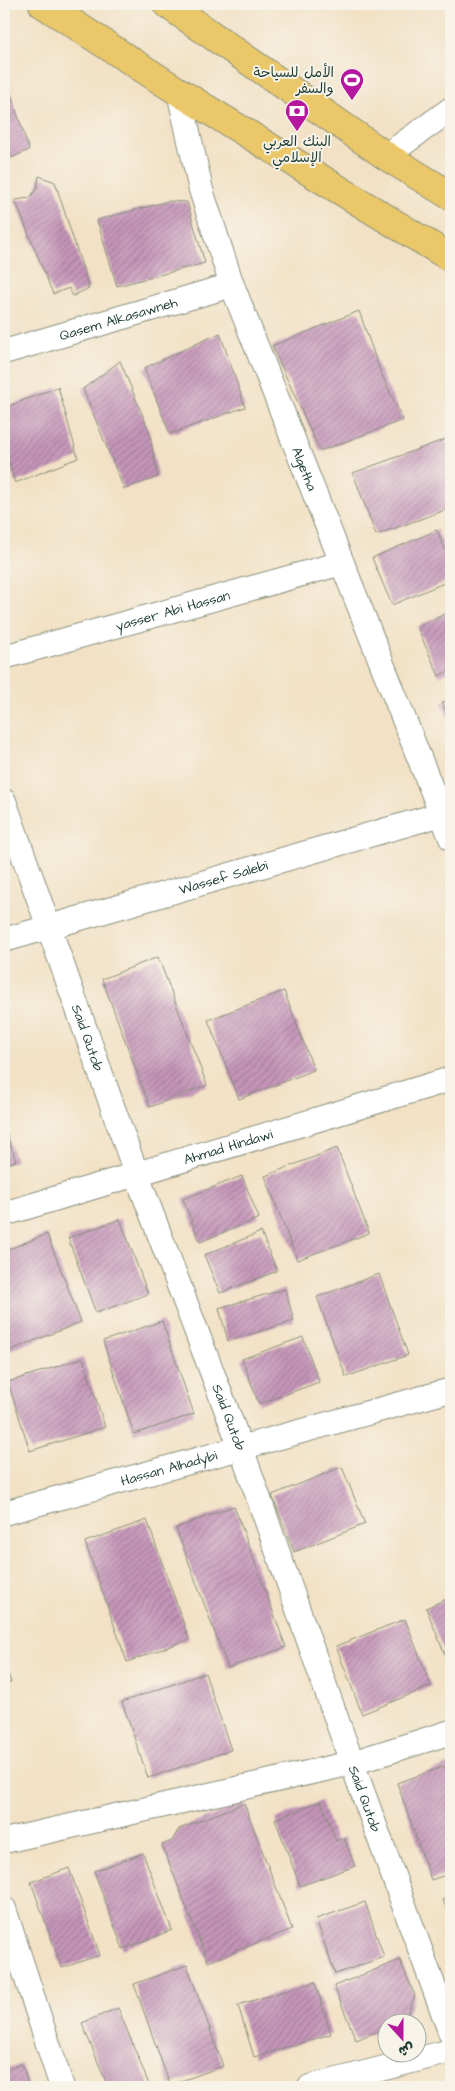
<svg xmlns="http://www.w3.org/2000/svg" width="455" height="2091" font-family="'Architects Daughter','Playpen Sans Arabic',sans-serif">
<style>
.building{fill:url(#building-hatch)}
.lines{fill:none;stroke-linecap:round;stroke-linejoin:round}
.street-casing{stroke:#888f7c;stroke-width:26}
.primary-casing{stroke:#888f7c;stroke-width:30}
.street{stroke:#fff;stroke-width:24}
.primary{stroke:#eac769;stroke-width:28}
.labels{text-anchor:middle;stroke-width:4;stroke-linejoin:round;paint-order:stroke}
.poi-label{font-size:14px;fill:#1f3d34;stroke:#f7f3e8;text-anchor:end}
.street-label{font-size:14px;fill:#1f3d34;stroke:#f7f3e8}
</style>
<defs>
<pattern id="building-hatch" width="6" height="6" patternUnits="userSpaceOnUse" patternTransform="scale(1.25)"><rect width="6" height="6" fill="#c595b9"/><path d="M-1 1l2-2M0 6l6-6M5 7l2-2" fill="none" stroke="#9f7b97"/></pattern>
</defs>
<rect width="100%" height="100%" fill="#f7f3e8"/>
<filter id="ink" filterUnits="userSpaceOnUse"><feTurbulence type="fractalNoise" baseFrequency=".02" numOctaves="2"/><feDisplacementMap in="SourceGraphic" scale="10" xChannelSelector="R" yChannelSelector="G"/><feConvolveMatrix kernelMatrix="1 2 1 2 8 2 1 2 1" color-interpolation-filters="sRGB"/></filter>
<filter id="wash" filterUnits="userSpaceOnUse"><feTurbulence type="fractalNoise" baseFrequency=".0096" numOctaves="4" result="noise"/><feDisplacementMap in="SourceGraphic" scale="20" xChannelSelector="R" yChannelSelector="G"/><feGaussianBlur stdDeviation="1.12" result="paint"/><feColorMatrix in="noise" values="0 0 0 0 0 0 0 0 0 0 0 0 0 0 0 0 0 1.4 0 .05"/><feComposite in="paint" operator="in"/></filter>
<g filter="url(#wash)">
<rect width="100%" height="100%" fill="#f2e1c5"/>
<g id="blocks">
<g class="building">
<path d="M8 85 29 150 4 161V87Z"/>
<path d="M39 176 55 182 89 288 73 296 69 288 53 294 15 200 30 198 37 188Z"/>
<path d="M169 201 187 202 205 263 117 286 97 220Z"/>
<path d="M359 311 380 371 403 420 320 451 272 346Z"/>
<path d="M220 333 245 407 170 434 144 368Z"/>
<path d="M120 361 149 431 158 477 124 489 83 389Z"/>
<path d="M58 387 78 458 15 483 4 446V408Z"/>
<path d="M446 439 451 453V508L376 535 353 473Z"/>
<path d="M437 530 451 564V580L392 605 372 558Z"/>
<path d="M451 611V670L439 676 417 627Z"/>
<path d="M451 698V724L442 703Z"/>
<path d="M158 957 207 1085 150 1107 102 979Z"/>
<path d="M284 991 314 1070 239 1099 208 1020Z"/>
<path d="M4 1126 16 1161 4 1165Z"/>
<path d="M337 1148 369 1233 297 1260 265 1176Z"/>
<path d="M242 1176 259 1218 200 1242 183 1199Z"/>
<path d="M120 1219 148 1294 96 1313 68 1238Z"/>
<path d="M261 1232 277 1271 220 1293 204 1255Z"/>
<path d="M47 1234 81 1322 6 1352 4 1346V1251Z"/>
<path d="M379 1274 408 1355 346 1377 317 1297Z"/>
<path d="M285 1289 294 1321 228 1341 219 1308Z"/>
<path d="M162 1321 194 1414 134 1434 103 1341Z"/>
<path d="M303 1337 319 1382 259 1404 242 1359Z"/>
<path d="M83 1358 105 1427 30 1451 8 1382Z"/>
<path d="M342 1467 365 1524 294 1552 272 1495Z"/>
<path d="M234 1506 286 1647 228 1668 176 1528Z"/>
<path d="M147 1520 189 1639 127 1662 85 1542Z"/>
<path d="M451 1597V1669L426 1608Z"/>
<path d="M405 1619 431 1686 362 1714 336 1646Z"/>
<path d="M4 1661 11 1683 4 1685Z"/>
<path d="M205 1673 231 1750 148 1778 122 1702Z"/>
<path d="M451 1764V1873L431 1880 397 1783Z"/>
<path d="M321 1801 336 1841 344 1838 355 1866 300 1886 275 1819Z"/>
<path d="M244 1803 292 1929 208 1962 162 1845 172 1841 179 1829Z"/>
<path d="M143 1853 172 1930 123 1949 94 1871Z"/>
<path d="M69 1868 100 1955 62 1968 31 1882Z"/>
<path d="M451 1897V1920L443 1900Z"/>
<path d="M365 1902 384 1957 335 1974 316 1919Z"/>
<path d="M400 1960 415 1996 404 2021 388 2024V2027L356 2040 334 1986Z"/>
<path d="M187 1965 223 2066 170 2085 134 1984Z"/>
<path d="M315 1982 331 2034 254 2057 238 2005Z"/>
<path d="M118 2008 150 2087H108L82 2023Z"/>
<path d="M22 2064 29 2087H4V2070Z"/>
</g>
</g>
</g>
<g filter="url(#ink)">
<use href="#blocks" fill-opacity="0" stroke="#888f7c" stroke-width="1"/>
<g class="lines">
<g class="street-casing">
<g id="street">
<path id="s1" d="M179 92 201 190 232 285 451 838"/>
<path d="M386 156 451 109"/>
<path id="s2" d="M4 352 232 285"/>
<path id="s3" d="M4 657 342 563"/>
<path id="s4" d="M4 801 136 1173 241 1448 352 1763 451 2034"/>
<path id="s5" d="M4 940 442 814"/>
<path id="s6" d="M4 1214 451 1079"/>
<path id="s7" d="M4 1513 451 1390"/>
<path d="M4 1841 352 1763 451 1732"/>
<path d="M4 1909 62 2087"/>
<path d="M310 2087 451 2051"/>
</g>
</g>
<g class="primary-casing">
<g id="primary">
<path d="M43 4 179 92 451 258"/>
<path d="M167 4 386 156 451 196"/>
</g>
</g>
<use href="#street" class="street"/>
<use href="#primary" class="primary"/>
</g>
</g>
<defs>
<g id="stadium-pin" transform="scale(1.25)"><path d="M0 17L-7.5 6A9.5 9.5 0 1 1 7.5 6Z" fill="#b5179e" stroke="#f7f3e8"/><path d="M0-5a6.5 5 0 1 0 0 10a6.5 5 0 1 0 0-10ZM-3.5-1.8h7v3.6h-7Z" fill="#fff"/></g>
<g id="bank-pin" transform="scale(1.25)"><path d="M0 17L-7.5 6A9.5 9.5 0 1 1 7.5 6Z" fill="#b5179e" stroke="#f7f3e8"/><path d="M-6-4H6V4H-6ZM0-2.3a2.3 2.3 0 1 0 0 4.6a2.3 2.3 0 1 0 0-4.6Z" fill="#fff"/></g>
</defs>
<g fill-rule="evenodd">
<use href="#stadium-pin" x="352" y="80"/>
<use href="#bank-pin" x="297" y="111"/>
</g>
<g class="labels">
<g class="poi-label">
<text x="334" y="77">الأمل للسياحة<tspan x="334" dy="16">والسفر</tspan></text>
<text x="297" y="146" text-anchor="middle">البنك العربي<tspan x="297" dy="16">الإسلامي</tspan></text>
</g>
<g class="street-label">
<text dy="5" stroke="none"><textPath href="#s2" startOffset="119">Qasem Alkasawneh</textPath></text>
<text dy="5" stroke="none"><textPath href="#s1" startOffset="398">Algetha</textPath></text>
<text dy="5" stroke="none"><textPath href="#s3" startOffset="175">yasser Abi Hassan</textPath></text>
<text dy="5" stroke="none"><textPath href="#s5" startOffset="228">Wassef Salebi</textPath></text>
<text dy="5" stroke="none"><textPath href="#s4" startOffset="251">Said Qutob</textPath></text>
<text dy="5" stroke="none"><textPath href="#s6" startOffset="234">Ahmad Hindawi</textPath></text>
<text dy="5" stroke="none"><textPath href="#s4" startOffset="656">Said Qutob</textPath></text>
<text dy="5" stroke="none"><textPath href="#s7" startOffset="171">Hassan Alhadybi</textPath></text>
<text dy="5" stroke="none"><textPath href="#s4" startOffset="1061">Said Qutob</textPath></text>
</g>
</g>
<rect width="455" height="2091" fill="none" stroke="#f7f3e8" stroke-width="20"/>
<g transform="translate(402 2038) rotate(159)"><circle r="24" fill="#f7f3e8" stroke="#a1aaa0"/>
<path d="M0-4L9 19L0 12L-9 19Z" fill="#b5179e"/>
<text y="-8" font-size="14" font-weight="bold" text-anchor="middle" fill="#1f3d34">ش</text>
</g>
</svg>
